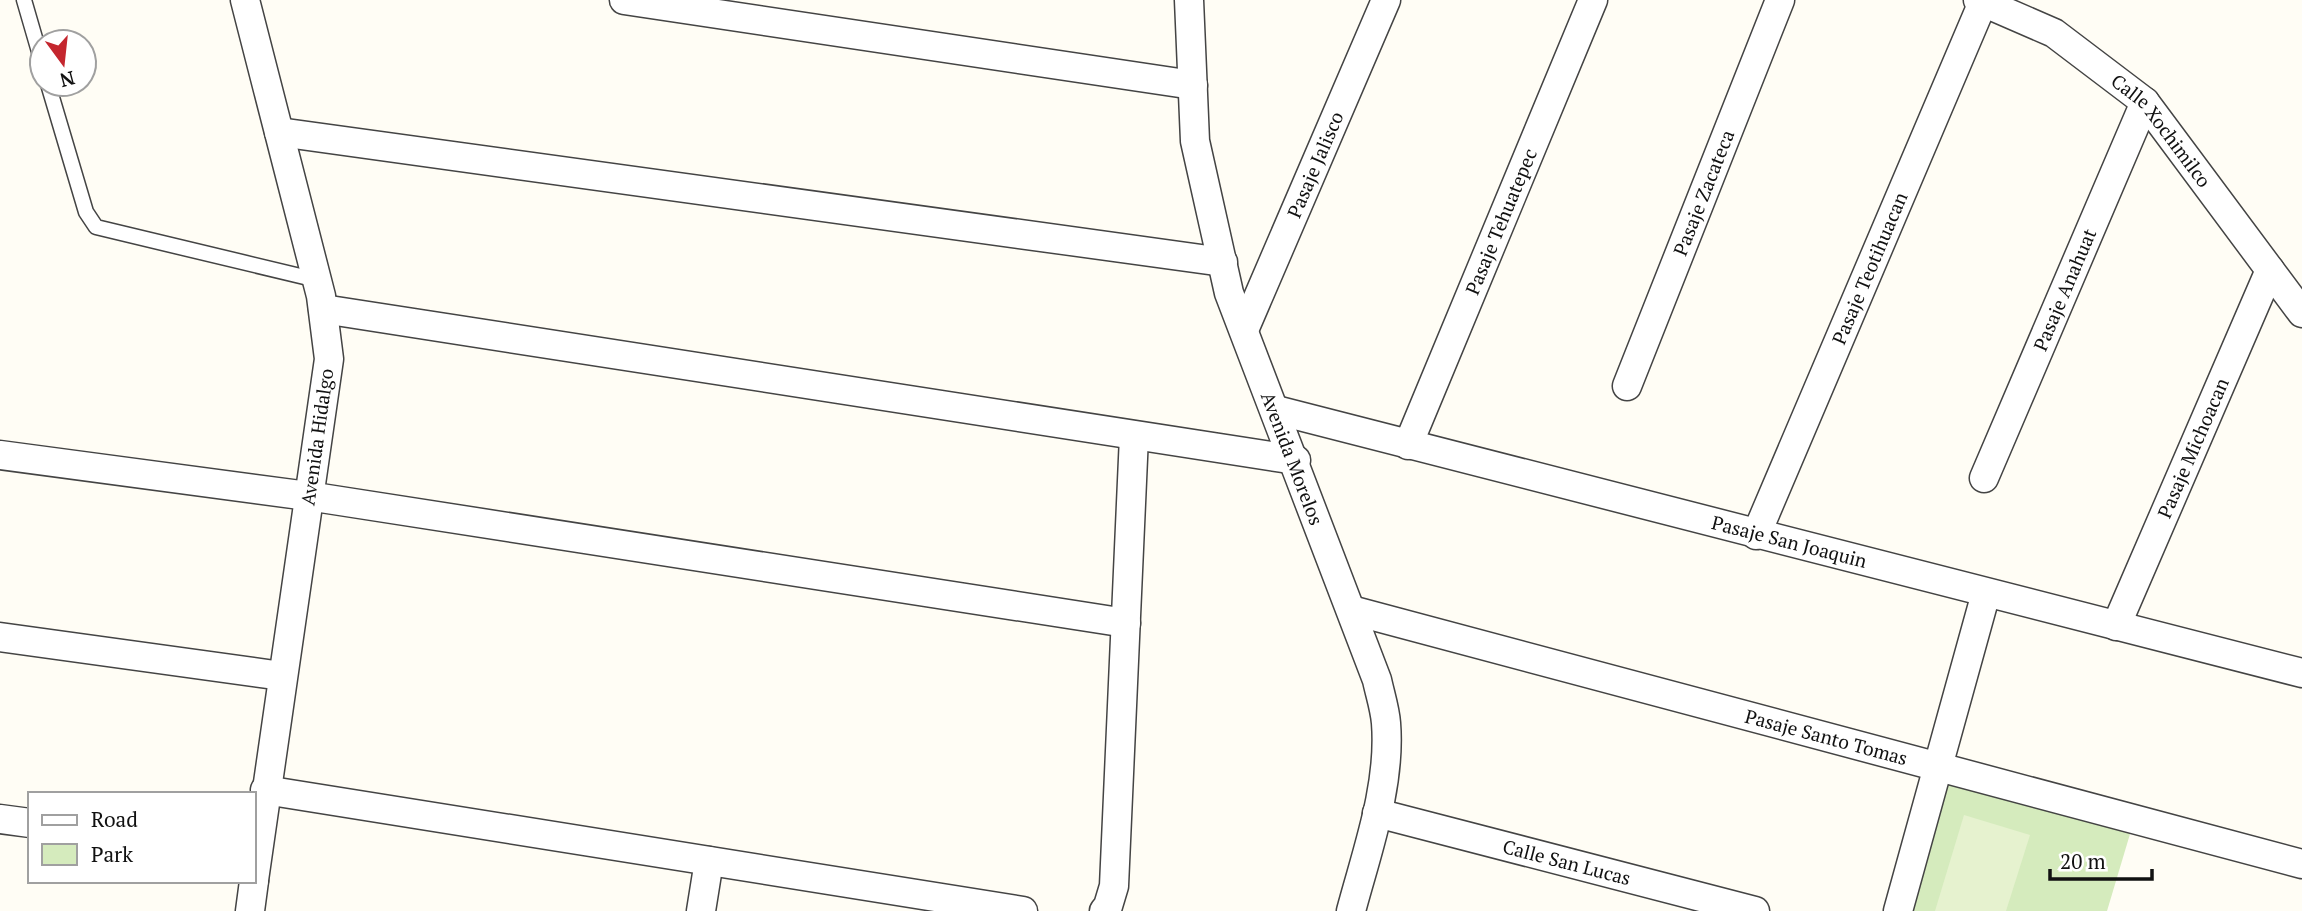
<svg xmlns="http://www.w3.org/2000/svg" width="2302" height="911" font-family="'PT Serif',serif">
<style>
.green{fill:#d5ebbd}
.pitch{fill:#e6f2cf}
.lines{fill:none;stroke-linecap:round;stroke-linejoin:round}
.lane-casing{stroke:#444;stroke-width:17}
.street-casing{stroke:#444;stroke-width:31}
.lane{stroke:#fff;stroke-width:14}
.street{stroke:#fff;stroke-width:28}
.labels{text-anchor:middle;stroke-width:7;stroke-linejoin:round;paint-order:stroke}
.street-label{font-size:19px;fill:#111;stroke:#fff}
</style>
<rect width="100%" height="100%" fill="#fffdf5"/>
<path class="green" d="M1945 772 2133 824 2107 911H1905Z"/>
<path class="pitch" d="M1964 815 2030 835 2006 911H1935Z"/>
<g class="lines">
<g class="lane-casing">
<g id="lane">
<path d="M24 0 42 62"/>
<path d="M48 84 86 212 96 227 317 280"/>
</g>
</g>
<g class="street-casing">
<g id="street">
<path d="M245 0 321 296 329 359 254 880"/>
<path d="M624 0 1193 85"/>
<path id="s1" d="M1189 0 1195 141 1229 293 1377 680C1380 694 1385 709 1386 723 1391 786 1367 851 1351 911"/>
<path id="s2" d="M1978 0 2054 33 2145 102 2302 313"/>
<path d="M279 132 1223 262"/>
<path d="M323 309 1296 460"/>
<path id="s3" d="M1244 330 1386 0"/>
<path id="s4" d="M1627 386 1780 0"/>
<path id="s5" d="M1276 410 2302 673"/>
<path id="s6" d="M1408 445 1593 0"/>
<path d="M0 455 308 496 1126 623"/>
<path id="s7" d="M1984 478 2145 102"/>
<path id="s8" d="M1756 535 1983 2"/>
<path id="s9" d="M1351 610 2302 864"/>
<path id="s10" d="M2116 626 2270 270"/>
<path d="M0 637 282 676"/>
<path d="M265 790 1023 911"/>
<path id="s11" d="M1377 813 1755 911"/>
<path d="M0 819 30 823"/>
<path d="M250 911 254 881"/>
<path d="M701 911 709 861"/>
<path d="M1104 911 1108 906 1114 886 1134 436"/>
<path d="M1898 911 1986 593"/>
</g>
</g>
<use href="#lane" class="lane"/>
<use href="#street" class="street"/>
</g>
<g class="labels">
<g class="street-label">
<text dy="7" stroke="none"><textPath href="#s2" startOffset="229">Calle Xochimilco</textPath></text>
<text dy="7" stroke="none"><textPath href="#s3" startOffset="180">Pasaje Jalisco</textPath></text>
<text dy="7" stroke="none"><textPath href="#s4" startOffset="208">Pasaje Zacateca</textPath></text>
<text dy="7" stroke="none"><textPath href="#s6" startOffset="242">Pasaje Tehuatepec</textPath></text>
<text dy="7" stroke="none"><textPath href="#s8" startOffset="290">Pasaje Teotihuacan</textPath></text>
<text dy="7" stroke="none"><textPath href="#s7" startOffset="205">Pasaje Anahuat</textPath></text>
<text transform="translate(317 437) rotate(-82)" y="7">Avenida Hidalgo</text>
<text dy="7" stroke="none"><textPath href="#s10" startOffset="194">Pasaje Michoacan</textPath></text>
<text dy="7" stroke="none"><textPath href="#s1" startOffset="474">Avenida Morelos</textPath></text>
<text dy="7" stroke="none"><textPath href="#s5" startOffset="530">Pasaje San Joaquin</textPath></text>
<text dy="7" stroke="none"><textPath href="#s9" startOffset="492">Pasaje Santo Tomas</textPath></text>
<text dy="7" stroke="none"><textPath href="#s11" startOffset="196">Calle San Lucas</textPath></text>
</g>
</g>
<rect x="28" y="792" width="228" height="91" fill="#ffffff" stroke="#a0a0a0" stroke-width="2"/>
<rect x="42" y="815" width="35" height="10" fill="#ffffff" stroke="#a0a0a0" stroke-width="2"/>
<text x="91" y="827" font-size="21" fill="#111111">Road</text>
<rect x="42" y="844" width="35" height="21" fill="#d5ebbd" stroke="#a0a0a0" stroke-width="2"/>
<text x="91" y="862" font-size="21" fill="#111111">Park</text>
<g transform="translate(63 63) rotate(165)"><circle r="33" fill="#ffffff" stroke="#a0a0a0" stroke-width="2"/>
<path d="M0-5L12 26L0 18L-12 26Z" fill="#c4262e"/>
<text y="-10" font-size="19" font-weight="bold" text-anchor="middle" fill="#111111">N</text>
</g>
<path d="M2050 869v10h102v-10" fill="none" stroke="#111111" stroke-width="3.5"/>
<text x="2060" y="869" font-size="21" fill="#111111" stroke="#ffffff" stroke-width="5" paint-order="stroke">20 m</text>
</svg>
